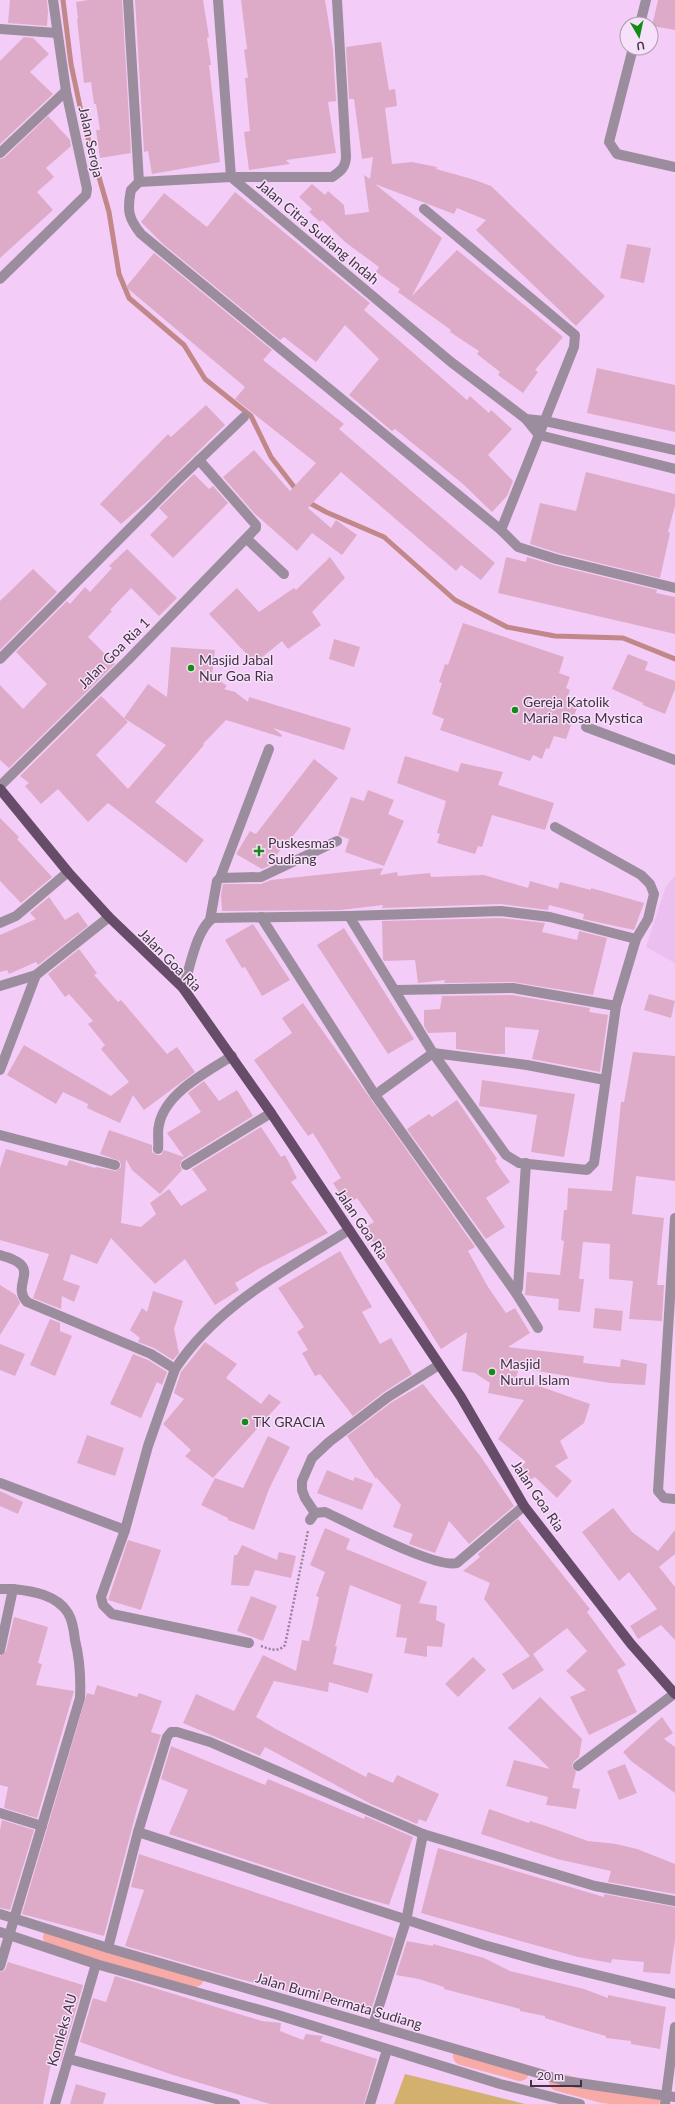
<svg xmlns="http://www.w3.org/2000/svg" width="675" height="2104" font-family="Lato,sans-serif">
<style>
.built{fill:#ebc0f0}
.green{fill:#d3b06e}
.lines{fill:none;stroke-linecap:round;stroke-linejoin:round}
.stream{stroke:#c18789;stroke-width:5}
.canal{stroke:#f8aba6;stroke-width:18}
.building{fill:#ddabc8}
.path{stroke:#9a809d;stroke-width:2.5;stroke-dasharray:2 2;stroke-linecap:butt}
.minor{stroke:#9c8d9e;stroke-width:10}
.major{stroke:#674c6a;stroke-width:10}
.poi-dot{fill:#138c14;stroke:#f7e0fa;stroke-width:1.5}
.labels{text-anchor:middle;stroke-width:3;stroke-linejoin:round;paint-order:stroke}
.street-label{font-size:14px;fill:#423344;stroke:#f7e0fa}
.poi-label{font-size:14px;fill:#423344;stroke:#f7e0fa;text-anchor:start}
</style>
<rect width="100%" height="100%" fill="#f3cdf7"/>
<path class="built" d="M675 876V963L646 947 666 886Z"/>
<path class="green" d="M405 2074 525 2104H394Z"/>
<g class="lines">
<g class="stream">
<path d="M63 0 71 64 83 121 109 212 119 274 129 298 184 345 205 379 251 416 271 457 298 492"/>
<path d="M306 501 326 512 384 537 455 600 507 627 555 636 623 638 675 659"/>
</g>
<g class="canal">
<path d="M52 1937 195 1978"/>
<path d="M462 2056 520 2072"/>
<path d="M558 2082 603 2094 651 2100"/>
</g>
</g>
<g class="building">
<path d="M10 0H47L48 12 47 26 8 23Z"/>
<path d="M88 0H122L131 153 100 158 96 130H100L96 104H94L91 82 84 83 77 19H78L76 2Z"/>
<path d="M135 0H203L209 37 207 38 211 65H209L220 162 152 174 148 151 144 152Z"/>
<path d="M241 0H325L333 49 336 101 328 102 336 153 286 160 290 164 249 170 244 132 250 131 245 78H248L244 50 247 49Z"/>
<path d="M658 0H675V30L652 26Z"/>
<path d="M24 37 33 38 49 54 30 72 53 94 0 144V61Z"/>
<path d="M381 42 389 90 395 89 397 106 385 108 392 164 412 162 437 167 436 169 472 179 491 186 605 296 576 326 476 230 486 220 457 208 454 214 375 184 442 238 412 296 457 250 563 337 535 370 538 372 523 393 498 375 500 372 477 354 479 351 450 332 451 330 398 292 400 289 376 272 379 267 345 242 322 220 320 222 309 212 312 209 299 197 312 184 325 195 328 191 344 205 345 215 369 212 364 175 370 179 373 157 362 159 354 99H349L346 47Z"/>
<path d="M48 116 70 140 71 146 46 168 54 177 37 192 53 210 0 258V159L4 158Z"/>
<path d="M235 192 370 303 364 310 467 400 470 396 489 413 491 410 512 429 488 455 513 481 507 496 492 512 463 484 395 429 392 431 349 395 379 359 345 325 316 362 284 337 280 340 163 244 141 222 164 193 207 227Z"/>
<path d="M627 244 651 248 644 283 620 278Z"/>
<path d="M154 253 272 350 263 360 344 424 339 429 495 563 481 580 461 565 456 571 341 472 308 508 331 528 336 520 357 535 342 555 312 533 297 551 254 513 223 477 254 450 290 491 316 463 235 399 245 387 126 287Z"/>
<path d="M597 368 675 385V432L587 413Z"/>
<path d="M206 405 225 425 150 499 121 524 100 504 168 434 171 437Z"/>
<path d="M586 472 675 494V506L668 532 670 533 660 578 558 553 530 544 540 503 576 511Z"/>
<path d="M194 474 209 489 213 486 228 503 173 558 150 535 168 517 159 508Z"/>
<path d="M127 549 177 598 159 616 131 588 110 610 112 611 88 637 115 664 9 768 0 760V685L23 709 47 684 16 652 67 601 70 604 85 587 90 592 112 568 109 566Z"/>
<path d="M330 557 345 578 312 612 321 625 288 649 282 641 255 663 209 614 237 588 259 612 294 588 296 590Z"/>
<path d="M506 557 526 562 527 557 554 565 657 590 656 593 675 597V634L498 593Z"/>
<path d="M33 569 57 592 0 650V601Z"/>
<path d="M463 623 564 657 559 673 570 677 566 688 570 690 566 701 578 705 566 739 554 736 549 749 546 748 542 759 533 755 530 761 440 730 444 719 432 714 442 683 439 682 445 664 448 665Z"/>
<path d="M334 639 360 647 354 667 329 659Z"/>
<path d="M171 647 215 650 212 675 227 686 224 689 235 692 248 702 249 697 351 728 344 750 273 728 282 735 281 737 226 720 203 744 204 745 155 802 204 840 186 863 108 803 88 822 58 789 41 804 25 786 29 783 20 776 101 696 128 722 96 755 128 789 166 745 124 718 148 684 167 697Z"/>
<path d="M628 654 648 662 645 670 675 681V689L665 714 643 705V703L612 689Z"/>
<path d="M405 756 458 772 461 763 503 772 498 785 554 803 545 830 492 815 482 847 478 846 475 854 437 843 440 834 437 833 446 801 397 783Z"/>
<path d="M314 759 338 778 286 845 284 843 271 865 262 869 236 854 250 831 256 834Z"/>
<path d="M368 790 394 800 388 814 404 821 384 866 345 852 349 839 338 835 351 797 364 801Z"/>
<path d="M0 818 19 837 17 839 52 877 21 903 0 881Z"/>
<path d="M383 868 380 875 397 872 398 876 430 873 431 877 484 875 528 888 530 881 558 889 560 882 591 890V888L644 903 634 930 583 919 584 914 549 905 548 910 501 904 382 908 383 905 341 910 222 911 221 895 223 884H261L271 880Z"/>
<path d="M49 897 65 920 78 912 88 926 38 965 36 962 9 974 7 970 0 972V935L36 919 30 913Z"/>
<path d="M501 918 545 923 542 932 577 940 579 931 607 938 593 995 513 982 444 983 445 980 418 983 415 960 384 961 383 959 382 921Z"/>
<path d="M253 924 290 980 262 996 245 967 242 968 225 940Z"/>
<path d="M344 928 414 1039 388 1054 317 945Z"/>
<path d="M79 949 97 973 94 975 118 1002 121 1000 167 1054 177 1047 195 1072 144 1110 133 1095 120 1123 87 1108 88 1104 63 1092 56 1104 7 1075 24 1045 111 1096 129 1082 101 1049 105 1045 88 1024 93 1021 69 994 65 997 48 974Z"/>
<path d="M649 994 675 1001 671 1018 644 1010Z"/>
<path d="M512 995 590 1008 589 1012 608 1015 600 1072 532 1059 539 1030 505 1027V1054H494L456 1049V1032L428 1033 424 1026V1010L440 1009 442 996Z"/>
<path d="M303 1003 475 1247 468 1251 488 1287 506 1313 515 1308 530 1333 508 1347 584 1356 583 1363 620 1367 621 1359 647 1364 645 1385 610 1383 519 1368 516 1378 590 1404 584 1423 560 1441 568 1458 555 1466 572 1481 557 1498 535 1477 530 1480 521 1467 526 1462 498 1439 524 1400 488 1393 490 1383 475 1373 462 1371 467 1332 441 1349 364 1228 374 1222 357 1198 347 1205 333 1183 341 1178 313 1133 308 1136 254 1060 292 1033 282 1018Z"/>
<path d="M633 1052 675 1056V1181L636 1176 632 1214 664 1218 657 1285H664L662 1321 629 1319 633 1281 609 1279 610 1244 583 1242 579 1279H584L580 1312 558 1310 559 1299 525 1295 527 1272 560 1275 564 1241 561 1240 564 1210H567L568 1188 612 1191 621 1102H624Z"/>
<path d="M482 1080 575 1094 564 1157 531 1152 537 1115 479 1106Z"/>
<path d="M204 1081 219 1101 237 1090 253 1116 182 1160 180 1165 182 1170 160 1194 132 1170 126 1159 121 1223 141 1227 156 1214 150 1203 169 1189 181 1206 207 1190 192 1169 261 1127 281 1157 285 1155 297 1178 291 1182 328 1233 260 1268 235 1283 239 1290 215 1305 185 1259 155 1284 111 1238 97 1264 71 1254 63 1280 80 1286 74 1302 62 1296 61 1309 33 1298 49 1254 0 1240V1168L6 1149 67 1166 69 1160 95 1168 96 1167 116 1171 121 1167 120 1161 100 1154 109 1130 152 1145V1152L157 1155H161L164 1150 184 1157 167 1133 201 1112 188 1093Z"/>
<path d="M457 1100 497 1159 495 1161 510 1182 486 1198 505 1227 486 1239 407 1129 429 1114 432 1117Z"/>
<path d="M340 1251 372 1307 362 1312 380 1344 391 1338 412 1374 384 1392 353 1416 320 1374 315 1376 302 1353 308 1350 297 1332 304 1327 278 1288Z"/>
<path d="M0 1285 16 1295 20 1303 0 1335Z"/>
<path d="M153 1291 183 1301 174 1329 179 1353 173 1360 154 1348 138 1342 140 1338 130 1330 142 1308 147 1312Z"/>
<path d="M595 1308 623 1311 621 1331 593 1328Z"/>
<path d="M50 1319 60 1323V1331L72 1336 55 1376 30 1365Z"/>
<path d="M205 1342 237 1364 226 1378 261 1404 269 1394 281 1402 213 1478 185 1456 191 1450 163 1424 184 1399 174 1393 181 1372Z"/>
<path d="M0 1344 25 1354 15 1376 0 1370Z"/>
<path d="M133 1354 148 1360 167 1372 162 1385 157 1382 141 1418 110 1404Z"/>
<path d="M423 1384 481 1457 514 1506 469 1544 449 1521 435 1553 409 1544 413 1534 393 1527 401 1505 376 1477V1479L347 1436 392 1402Z"/>
<path d="M87 1435 124 1448 115 1476 77 1463Z"/>
<path d="M268 1436 290 1447 269 1489 254 1530 228 1520V1518L201 1505 215 1478 243 1488Z"/>
<path d="M327 1470 353 1481 355 1477 373 1484 362 1510 317 1493Z"/>
<path d="M0 1491 23 1502 18 1514 0 1506Z"/>
<path d="M613 1508 632 1532 658 1551 675 1530V1554L659 1567 675 1587V1640L661 1625 638 1639 630 1626 657 1609 629 1572 619 1581 582 1532Z"/>
<path d="M518 1519 590 1609 587 1612 626 1665 617 1670 637 1712 589 1735 570 1697 586 1690 566 1671 587 1651 567 1628 533 1654 544 1670 513 1690 502 1674 530 1656 484 1599 490 1583 463 1571 480 1557 478 1554Z"/>
<path d="M325 1528 350 1539 346 1549 427 1582 419 1603 437 1606 436 1620 445 1624 442 1647 427 1646V1657L404 1653 407 1638 396 1637 401 1605 350 1585 335 1646 337 1647 333 1664 373 1674 368 1693 329 1682 328 1692 274 1681 256 1717 276 1729 366 1777 368 1772 393 1783 397 1775 439 1794 426 1822 419 1819 417 1824 371 1804 265 1747 260 1756 183 1723 196 1694 234 1711 263 1655 296 1671 302 1640 309 1641 319 1597 316 1596 325 1572 310 1565Z"/>
<path d="M128 1540 161 1550 141 1610 108 1600Z"/>
<path d="M242 1545 277 1560 279 1552 296 1556 291 1578 255 1570 249 1586 231 1585 234 1555H237Z"/>
<path d="M251 1596 277 1606 263 1641 237 1631Z"/>
<path d="M14 1617 48 1627 38 1663 42 1664 36 1685 74 1691 37 1818 4 1808 8 1787 0 1785V1656L6 1651Z"/>
<path d="M473 1657 486 1670 458 1697 445 1684Z"/>
<path d="M97 1685 137 1697 139 1693 162 1701 151 1732 161 1735 138 1805 104 1936 22 1914 87 1693 94 1695Z"/>
<path d="M540 1697 582 1739 579 1757 574 1761 572 1766 576 1772 572 1788 580 1789 576 1809 546 1805 548 1797 506 1786 514 1760 550 1769 508 1728Z"/>
<path d="M662 1717 673 1733 664 1739 675 1747V1793L631 1761 623 1752Z"/>
<path d="M171 1746 265 1785 268 1779 364 1819 365 1816 413 1837 389 1905 352 1895 169 1834 188 1790 161 1779Z"/>
<path d="M625 1764 637 1793 619 1800 607 1771Z"/>
<path d="M489 1809 529 1823 530 1821 543 1825 588 1841 616 1844 637 1849 675 1864V1894L608 1882 611 1871 557 1859 481 1834Z"/>
<path d="M2 1820 34 1830 10 1910 0 1908V1830Z"/>
<path d="M438 1848 604 1897V1894L675 1907V1940L670 1974 643 1972 644 1962 612 1959 611 1963 578 1957 421 1913Z"/>
<path d="M139 1854 394 1938 370 2013 232 1977 125 1946 144 1890 131 1887Z"/>
<path d="M407 1941 433 1946V1944L484 1958 510 1971 584 1989 608 1998V1995L666 2007 660 2049 631 2044V2041L606 2038V2036L574 2027 545 2018V2016L520 2011V2009L444 1989V1987L419 1979 396 1975Z"/>
<path d="M8 1962 83 1985 61 2061 52 2059 43 2104H0V1972L5 1970Z"/>
<path d="M115 1976 262 2021 281 2023 280 2031 303 2040 306 2034 323 2036 320 2041 377 2059 364 2104H270L170 2074 80 2042 93 1998 106 2002Z"/>
<path d="M76 2084 106 2093 103 2104H70Z"/>
</g>
<g class="lines">
<path class="path" d="M261 1646C269 1649 278 1653 285 1645L308 1531"/>
<g class="minor">
<path d="M128 0 139 182"/>
<path d="M218 0 231 177 451 362 526 419 539 435 675 469"/>
<path d="M337 0 346 156C346 167 341 171 332 177H231L139 182 131 190C127 210 128 218 141 234L501 530"/>
<path d="M640 24 646 0"/>
<path d="M0 29 57 33"/>
<path d="M633 48 609 142 617 154 675 167"/>
<path d="M0 153 66 91"/>
<path d="M424 209 575 335 574 347 501 530 518 547 556 559 675 588"/>
<path d="M0 279 86 195 87 189 66 91 53 0"/>
<path d="M526 419 545 421 675 450"/>
<path d="M247 539 284 574"/>
<path d="M0 659 177 481 244 417"/>
<path d="M586 727 675 760"/>
<path d="M0 786 128 660 256 528V525L199 460"/>
<path d="M220 878 269 749"/>
<path d="M349 916 433 1053 506 1155 519 1163 587 1170 594 1163 616 1006 636 939 648 919 654 894 650 884 641 875 555 827"/>
<path d="M261 917 375 1095 516 1293 538 1328"/>
<path d="M210 920 217 881 220 878 261 877 337 841"/>
<path d="M0 923 16 916 68 872"/>
<path d="M0 986 36 975 109 917"/>
<path d="M183 988C190 969 196 929 213 918L349 916 501 911 550 917 636 939"/>
<path d="M396 990 513 988 616 1006"/>
<path d="M0 1070 36 975"/>
<path d="M375 1095 433 1053 527 1065 605 1080"/>
<path d="M0 1135 115 1165"/>
<path d="M158 1149C159 1142 157 1132 159 1125 165 1093 207 1072 232 1056"/>
<path d="M186 1165 271 1113"/>
<path d="M675 1218 658 1491 664 1498 675 1499"/>
<path d="M0 1255C46 1267 9 1283 27 1302L151 1354 175 1369 148 1446 125 1530 101 1597 103 1605 112 1614 249 1643"/>
<path d="M516 1293 518 1288 526 1163"/>
<path d="M175 1369C217 1305 286 1270 349 1230"/>
<path d="M0 1483 125 1530"/>
<path d="M315 1513 305 1498 302 1490V1481L312 1458 329 1442 388 1397 439 1365"/>
<path d="M310 1520 315 1513 325 1512C349 1523 436 1569 457 1563L524 1506"/>
<path d="M0 1589H13"/>
<path d="M0 1650 13 1589C33 1591 57 1595 68 1613 73 1621 74 1631 75 1640 80 1660 81 1678 80 1698L0 1966"/>
<path d="M578 1766 674 1694"/>
<path d="M0 1813 42 1826"/>
<path d="M138 1832 167 1737 171 1732H177L210 1742 423 1834"/>
<path d="M0 1914 108 1948 565 2081 675 2097"/>
<path d="M0 1932 96 1964 278 2015 500 2084 580 2104"/>
<path d="M108 1948 138 1832 484 1945 548 1963 675 1994"/>
<path d="M373 2025 406 1921 423 1834 595 1886 675 1901"/>
<path d="M69 2059 235 2104"/>
<path d="M55 2104 96 1964"/>
<path d="M370 2104 387 2050"/>
<path d="M665 2104 675 2027"/>
</g>
<path class="major" d="M0 789 68 872 109 917 183 988 271 1113 461 1397 524 1506 631 1644 675 1694"/>
</g>
<g class="poi-dot">
<circle cx="191" cy="668" r="4"/>
<circle cx="515" cy="710" r="4"/>
<path d="M257 845h4v4h4v4h-4v4h-4v-4h-4v-4h4z"/>
<circle cx="492" cy="1372" r="4"/>
<circle cx="245" cy="1422" r="4"/>
</g>
<g class="labels">
<g class="street-label">
<text transform="translate(91 142) rotate(78)" y="5">Jalan Seroja</text>
<text transform="translate(318 232) rotate(40)" y="5">Jalan Citra Sudiang Indah</text>
<text transform="translate(114 653) rotate(-45)" y="5">Jalan Goa Ria 1</text>
<text transform="translate(170 960) rotate(45)" y="5">Jalan Goa Ria</text>
<text transform="translate(362 1224) rotate(56)" y="5">Jalan Goa Ria</text>
<text transform="translate(538 1496) rotate(56)" y="5">Jalan Goa Ria</text>
<text transform="translate(339 2001) rotate(16)" y="5">Jalan Bumi Permata Sudiang</text>
<text transform="translate(62 2030) rotate(-74)" y="5">Komleks AU</text>
</g>
<g class="poi-label">
<text x="199" y="665">Masjid Jabal<tspan x="199" dy="16">Nur Goa Ria</tspan></text>
<text x="523" y="707">Gereja Katolik<tspan x="523" dy="16">Maria Rosa Mystica</tspan></text>
<text x="268" y="848">Puskesmas<tspan x="268" dy="16">Sudiang</tspan></text>
<text x="500" y="1369">Masjid<tspan x="500" dy="16">Nurul Islam</tspan></text>
<text x="253" y="1427">TK GRACIA</text>
</g>
</g>
<g transform="translate(639 36) rotate(171)"><circle r="19" fill="#f7e0fa" stroke="#af9bb1"/>
<path d="M0-3L7 15L0 10L-7 15Z" fill="#138c14"/>
<text y="-6" font-size="11" font-weight="bold" text-anchor="middle" fill="#423344">U</text>
</g>
<path d="M531 2080v6h50v-6" fill="none" stroke="#423344" stroke-width="2"/>
<text x="537" y="2080" font-size="12" fill="#423344" stroke="#f7e0fa" stroke-width="3" paint-order="stroke">20 m</text>
</svg>
